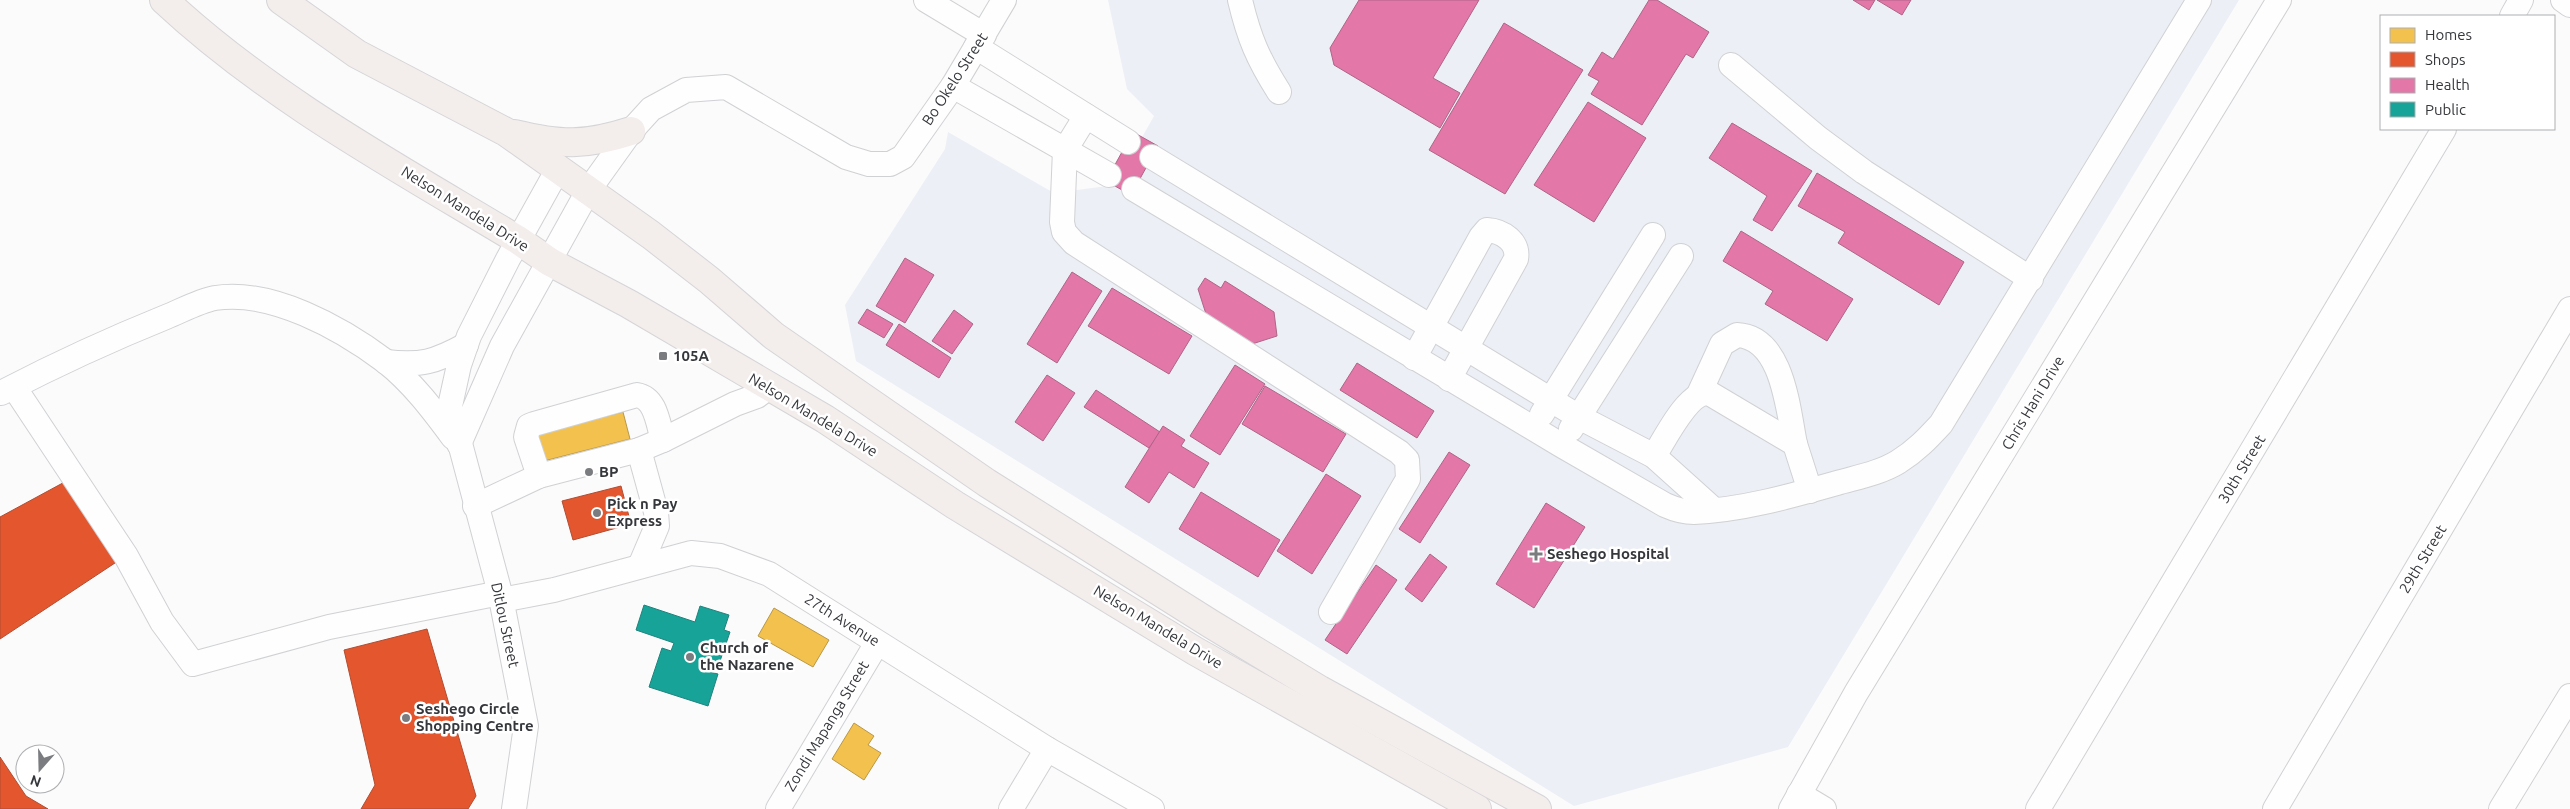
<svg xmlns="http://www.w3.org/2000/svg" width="2570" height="809" font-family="Ubuntu,sans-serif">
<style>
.built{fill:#eceff5}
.homes{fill:#f2c14e;stroke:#b99848}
.shops{fill:#e4572e;stroke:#b04d32}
.health{fill:#e377a8;stroke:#af6487}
.public{fill:#17a398;stroke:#20837c}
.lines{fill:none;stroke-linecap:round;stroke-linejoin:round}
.minor-casing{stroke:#d0d1d3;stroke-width:26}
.major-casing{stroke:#d5d5d7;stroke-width:30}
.minor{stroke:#fefeff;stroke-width:24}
.major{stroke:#f3edec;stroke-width:28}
.poi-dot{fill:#7a7c7f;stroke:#fff;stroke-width:2}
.labels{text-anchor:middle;stroke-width:5;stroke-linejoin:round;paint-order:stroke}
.street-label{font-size:15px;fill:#35373b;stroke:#fff}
.poi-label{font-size:15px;font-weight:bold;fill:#35373b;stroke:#fff;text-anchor:start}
</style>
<rect width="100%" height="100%" fill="#fbfbfc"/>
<path class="built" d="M1108 0H2239L1788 747 1574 806 856 361 845 305 945 149 948 132 1054 193 1115 185 1154 116 1127 89Z"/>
<g class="homes">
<path d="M623 412 630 439 540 462 533 435Z"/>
<path d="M774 608 829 640 813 667 758 636Z"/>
<path d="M854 723 874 736 868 745 881 753 864 780 832 759Z"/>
</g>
<g class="shops">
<path d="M72 478 124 557 0 639V517Z"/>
<path d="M621 486 631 524 573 540 562 501Z"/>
<path d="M427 629 476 796 468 809H361L375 785 344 650Z"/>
<path d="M0 757 26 796 48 809H0Z"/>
</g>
<g class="health">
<path d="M1359 0H1479L1433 78 1460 93 1440 128 1334 65 1330 48Z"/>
<path d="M1649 0H1657L1709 32 1693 58 1686 54 1642 125 1591 94 1599 81 1588 75 1602 52 1613 59Z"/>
<path d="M1853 0H1875L1869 10Z"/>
<path d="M1877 0H1911L1902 15Z"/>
<path d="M1504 23 1583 70 1505 194 1429 150Z"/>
<path d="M1588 102 1646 138 1594 222 1534 185Z"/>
<path d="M1732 123 1812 171 1772 231 1753 220 1767 196 1709 158Z"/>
<path d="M1133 132 1158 146 1131 195 1106 181Z"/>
<path d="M1817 173 1964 262 1939 305 1838 243 1845 232 1798 206Z"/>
<path d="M1741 231 1853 299 1827 341 1765 304 1773 291 1723 261Z"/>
<path d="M905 258 934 275 905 323 876 306Z"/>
<path d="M1072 272 1102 291 1057 363 1027 344Z"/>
<path d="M1205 278 1221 288 1225 281 1274 312 1277 336 1252 344 1206 314 1198 289Z"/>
<path d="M1112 288 1192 336 1169 374 1088 326Z"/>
<path d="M867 309 893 324 884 338 858 323Z"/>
<path d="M954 310 973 324 952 354 932 341Z"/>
<path d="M899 324 951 358 939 378 886 345Z"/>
<path d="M1357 363 1434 411 1417 438 1340 390Z"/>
<path d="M1235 365 1265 384 1220 455 1190 436Z"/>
<path d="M1047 375 1075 393 1043 441 1015 422Z"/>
<path d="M1265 386 1346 434 1323 472 1242 424Z"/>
<path d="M1096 390 1160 432 1149 448 1084 407Z"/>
<path d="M1163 426 1185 440 1181 446 1209 463 1194 488 1169 472 1149 503 1125 487Z"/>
<path d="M1449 452 1470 465 1420 543 1399 529Z"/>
<path d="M1326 474 1361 496 1312 574 1277 551Z"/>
<path d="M1201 492 1280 540 1258 577 1179 529Z"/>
<path d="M1546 503 1585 527 1534 608 1496 584Z"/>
<path d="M1430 554 1447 567 1422 602 1405 589Z"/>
<path d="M1376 565 1397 580 1347 654 1325 640Z"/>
</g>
<path class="public" d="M644 605 695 622 700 606 729 615 724 630 730 632 719 664 713 662 710 672 718 674 708 706 649 687 662 648 671 651 674 643 636 630Z"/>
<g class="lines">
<g class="minor-casing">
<g id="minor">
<path d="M926 0 984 35"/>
<path d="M1240 0C1249 38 1258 59 1279 92"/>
<path d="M2563 0 2570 5"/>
<path d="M2512 16 2521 0"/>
<path d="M976 47 1128 142"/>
<path d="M1731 65 1818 138 1864 172 2031 279"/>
<path d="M953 86 1109 175"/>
<path d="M1086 116 1065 150 1062 222 1064 232 1074 243 1399 452 1407 460 1408 479 1331 612"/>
<path d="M1152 157 1579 417 1654 456 1714 510"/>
<path d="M1134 189 1561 445 1665 505C1674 509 1684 512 1694 512 1742 510 1791 496 1837 483 1858 477 1880 473 1898 462 1916 451 1928 438 1941 424L2199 0"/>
<path d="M1414 358 1481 237 1487 230C1503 231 1519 242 1516 259L1449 379"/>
<path d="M386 362C421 366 435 362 466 345"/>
<path d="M14 387 126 556 162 622 193 664 329 627 500 593"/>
<path d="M1 393C55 365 109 340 166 317 181 311 199 301 215 298 271 289 341 328 385 361 412 382 433 410 453 437"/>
<path d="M1699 394 1722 344 1737 335C1783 337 1788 410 1795 444"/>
<path d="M1542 414 1653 235"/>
<path d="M1571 429 1681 256"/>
<path d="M459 444 502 346 588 191 631 131 651 109 686 90 726 87 846 157 869 164H890L903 157 953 86 1004 0"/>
<path d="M639 450 656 512 657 526 640 566"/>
<path d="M1654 456C1665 439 1688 391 1709 393L1795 444 1810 491"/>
<path d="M539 476 526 437 529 426 534 424 637 395C656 398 658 424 663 440"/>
<path d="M475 506 539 476 639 450 663 440 735 404 757 396 769 387"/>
<path d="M501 600 554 590 691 553 720 556 769 574 1047 749 1152 809"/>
<path d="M1799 794 1824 809"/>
<path d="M514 809 526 726 500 593 450 406 459 365 469 336 508 259 558 169"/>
<path d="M778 809 877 643"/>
<path d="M1011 809 1047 749"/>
<path d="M1791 809 1856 693 2279 0"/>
<path d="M2038 809 2444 129"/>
<path d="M2275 809 2570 309"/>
<path d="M2501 809 2570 696"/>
</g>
</g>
<g class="major-casing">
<g id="major">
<path d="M164 0C269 98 397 167 518 240L550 262 629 304 825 419 955 505 1195 651 1477 809"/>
<path d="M281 0 357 54 506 132 651 235 709 280 774 336 987 483 1211 624 1320 690 1537 809"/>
<path d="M515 134C561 145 585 146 631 131"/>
</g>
</g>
<use href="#minor" class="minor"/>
<use href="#major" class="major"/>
</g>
<g class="poi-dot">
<rect x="658" y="351" width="10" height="10" rx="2.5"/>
<circle cx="589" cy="472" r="5"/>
<circle cx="597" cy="513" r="5"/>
<path d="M1533.5 546.5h5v5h5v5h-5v5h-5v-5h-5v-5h5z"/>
<circle cx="690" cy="657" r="5"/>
<circle cx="406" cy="718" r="5"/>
</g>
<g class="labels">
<g class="street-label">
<text transform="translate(955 79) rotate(-57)" y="5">Bo Okelo Street</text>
<text transform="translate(465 209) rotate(32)" y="5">Nelson Mandela Drive</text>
<text transform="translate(2033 403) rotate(-59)" y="5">Chris Hani Drive</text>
<text transform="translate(813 415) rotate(31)" y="5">Nelson Mandela Drive</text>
<text transform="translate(2242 469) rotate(-59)" y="5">30th Street</text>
<text transform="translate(2423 559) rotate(-59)" y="5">29th Street</text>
<text transform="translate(842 620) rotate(32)" y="5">27th Avenue</text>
<text transform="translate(505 625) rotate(78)" y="5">Ditlou Street</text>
<text transform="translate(1158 627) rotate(31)" y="5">Nelson Mandela Drive</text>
<text transform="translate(827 726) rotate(-59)" y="5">Zondi Mapanga Street</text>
</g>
<g class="poi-label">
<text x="673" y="361">105A</text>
<text x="599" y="477">BP</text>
<text x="607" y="509">Pick n Pay<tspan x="607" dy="17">Express</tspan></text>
<text x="1547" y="559">Seshego Hospital</text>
<text x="700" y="653">Church of<tspan x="700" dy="17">the Nazarene</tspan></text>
<text x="416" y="714">Seshego Circle<tspan x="416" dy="17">Shopping Centre</tspan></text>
</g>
</g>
<rect x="2380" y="15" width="175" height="115" fill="#ffffff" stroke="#aeafb1"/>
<rect x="2390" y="28" width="25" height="15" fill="#f2c14e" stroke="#aeafb1"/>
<text x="2425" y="40" font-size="15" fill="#35373b">Homes</text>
<rect x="2390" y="52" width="25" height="15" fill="#e4572e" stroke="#aeafb1"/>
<text x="2425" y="65" font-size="15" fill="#35373b">Shops</text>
<rect x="2390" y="78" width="25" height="15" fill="#e377a8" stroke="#aeafb1"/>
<text x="2425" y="90" font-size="15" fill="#35373b">Health</text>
<rect x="2390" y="102" width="25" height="15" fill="#17a398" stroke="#aeafb1"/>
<text x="2425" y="115" font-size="15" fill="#35373b">Public</text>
<g transform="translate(40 769) rotate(200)"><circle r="24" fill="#ffffff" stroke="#aeafb1"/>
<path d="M0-4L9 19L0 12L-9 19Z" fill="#7a7c7f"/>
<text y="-8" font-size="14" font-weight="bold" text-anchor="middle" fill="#35373b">N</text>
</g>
</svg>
